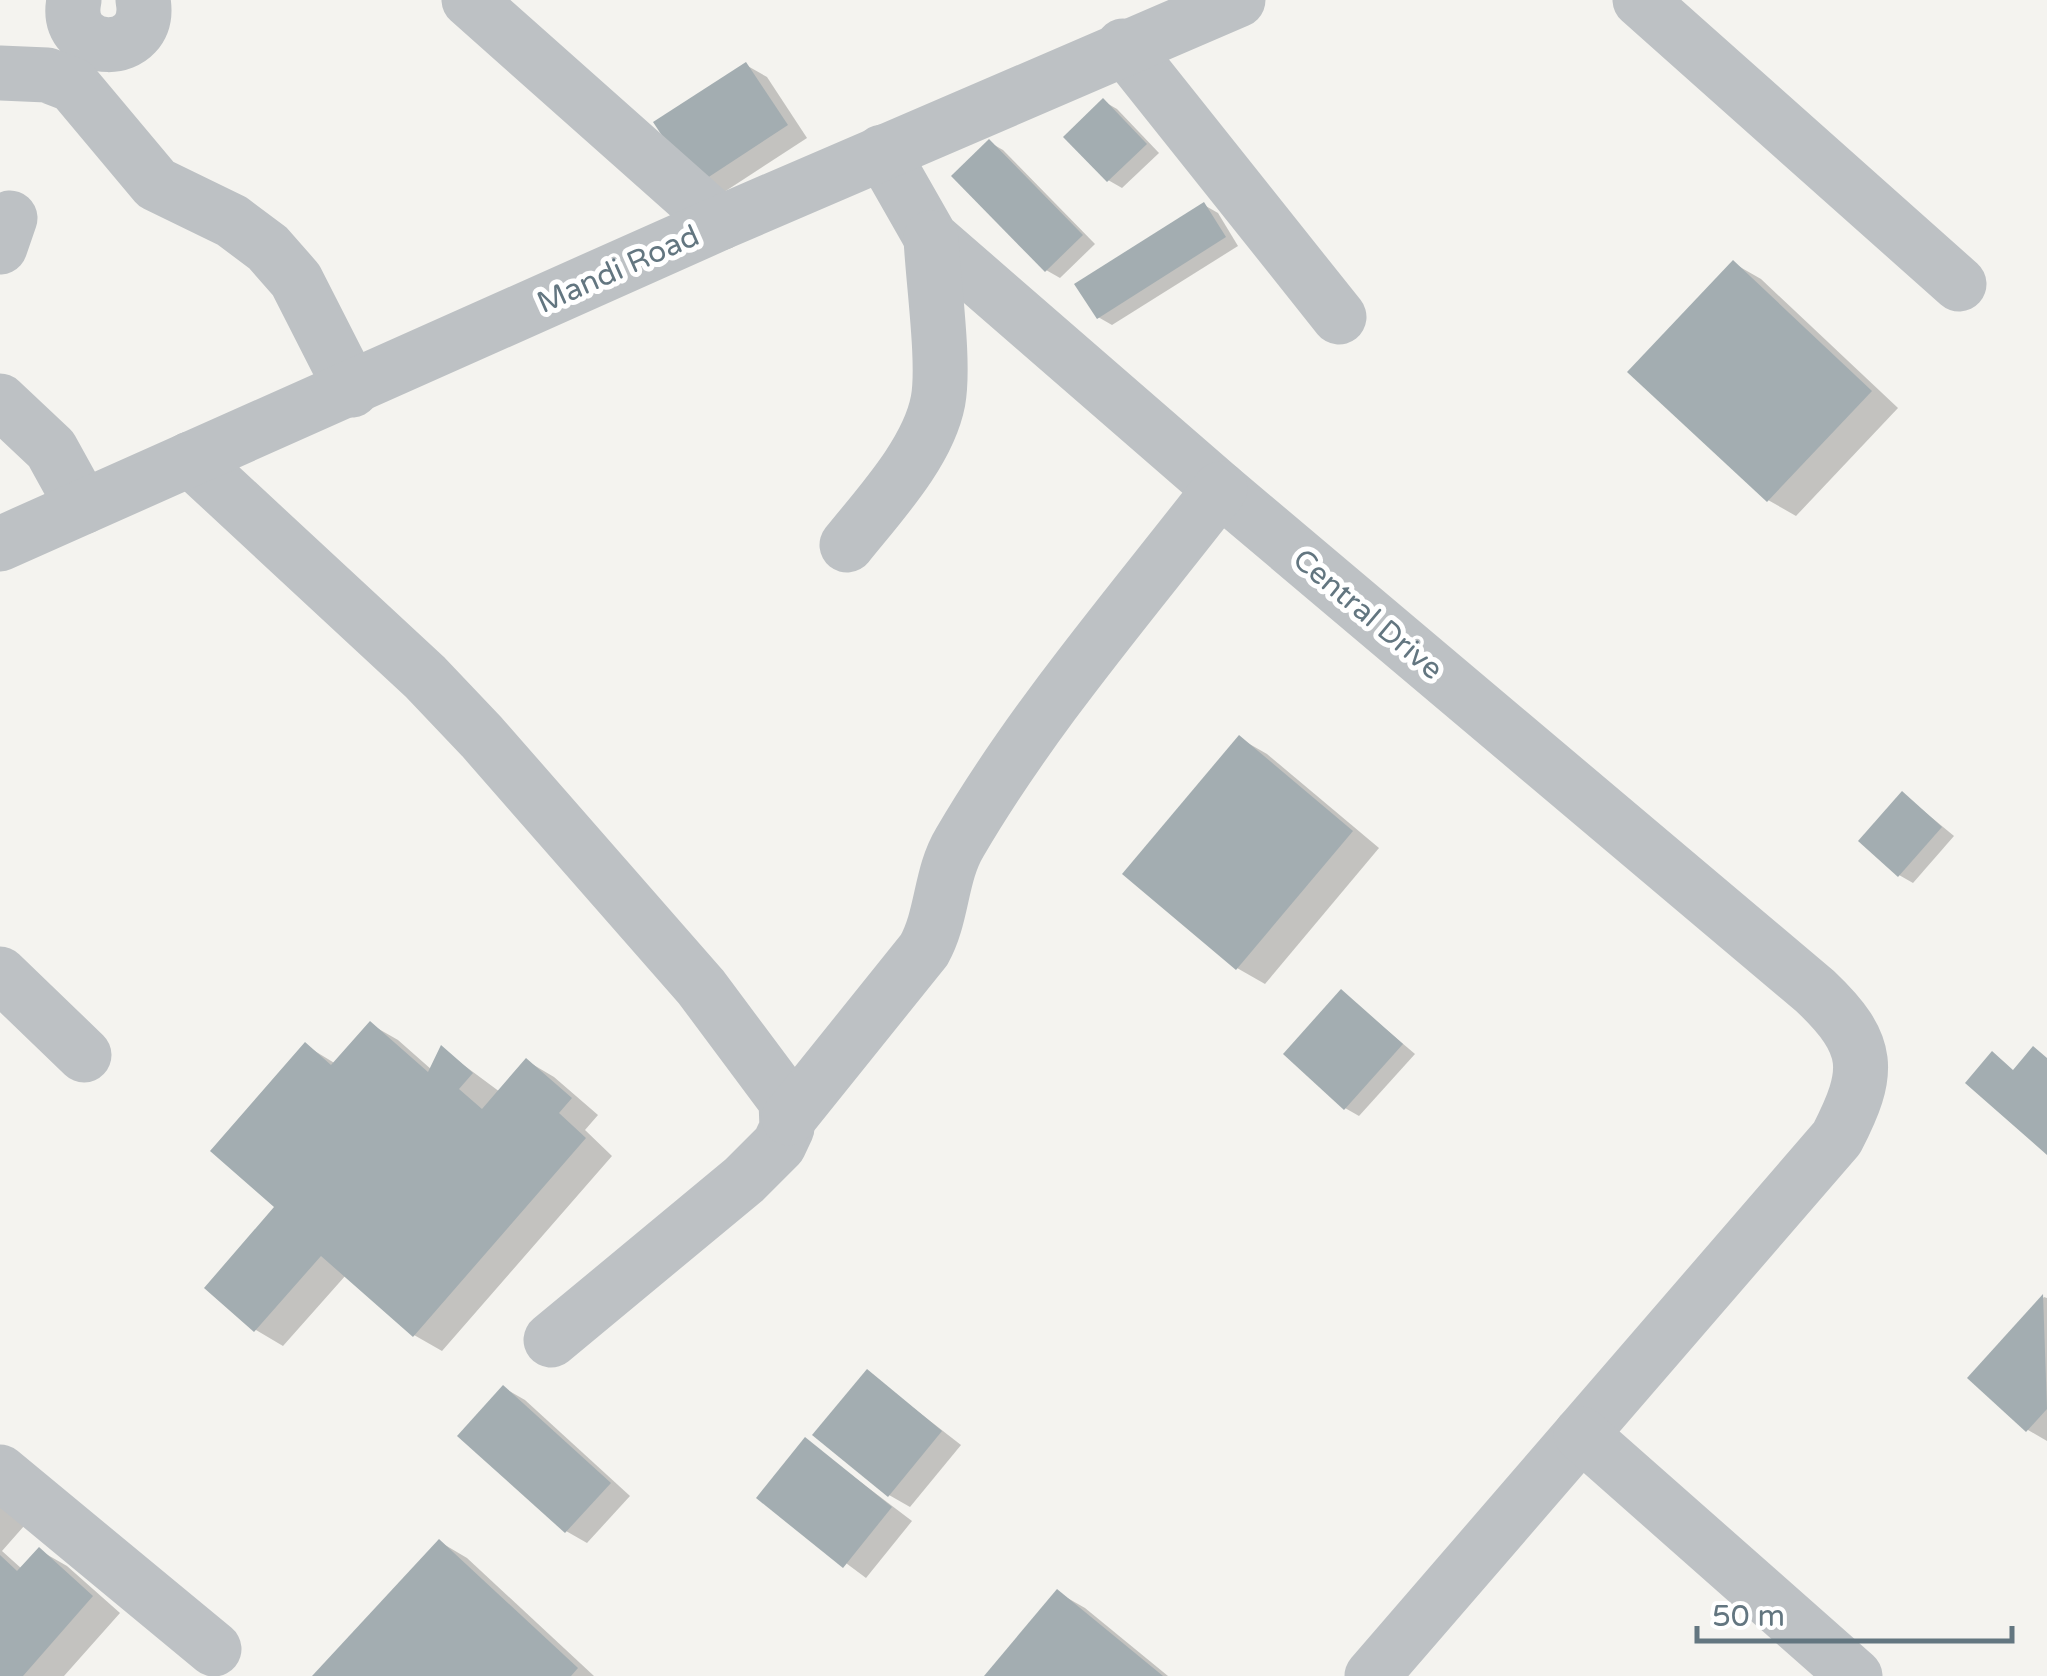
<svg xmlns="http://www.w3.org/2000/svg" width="2047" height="1676" font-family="'Varela Round',sans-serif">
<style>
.shadow{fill:#0003}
.building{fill:#a3adb1}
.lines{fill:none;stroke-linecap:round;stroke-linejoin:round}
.minor{stroke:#bdc1c4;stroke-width:55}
.labels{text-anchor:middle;stroke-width:10;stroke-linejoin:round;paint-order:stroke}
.street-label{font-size:30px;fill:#637680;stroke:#fff}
</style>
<rect width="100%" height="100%" fill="#f4f3ef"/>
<g class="shadow">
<path d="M746 65 767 77 807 138 718 196 697 184Z"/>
<path d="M1103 101 1117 109 1159 153 1122 188 1108 180Z"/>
<path d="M989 142 1003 150 1095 244 1060 278 1046 270Z"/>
<path d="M1204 205 1218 213 1238 246 1112 325 1098 317Z"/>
<path d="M1733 263 1761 279 1898 408 1796 516 1768 500Z"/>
<path d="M1239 738 1267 754 1379 848 1265 984 1237 968Z"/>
<path d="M1903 794 1954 836 1913 883 1899 875Z"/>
<path d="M1342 992 1415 1054 1359 1116 1345 1108Z"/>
<path d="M370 1024 398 1040 432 1070 442 1049 500 1092 527 1061 554 1077 598 1115 585 1130 612 1156 442 1351 414 1335 346 1275 283 1346 256 1330 207 1288 277 1207 305 1045 336 1064Z"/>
<path d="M2044 1297 2047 1298V1441L2028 1430 1970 1378Z"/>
<path d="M867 1372 961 1445 910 1507 889 1495Z"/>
<path d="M504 1388 525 1400 630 1496 587 1543 566 1531Z"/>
<path d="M805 1440 912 1521 866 1578 759 1498Z"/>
<path d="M0 1506 24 1526 2 1551 22 1569 39 1550 67 1566 120 1613 64 1676H0Z"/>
<path d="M440 1542 467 1558 594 1676H315Z"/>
<path d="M1057 1592 1085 1608 1168 1676H987Z"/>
</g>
<g class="building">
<path d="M746 62 788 125 695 186 653 122Z"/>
<path d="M1103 98 1147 144 1107 182 1063 137Z"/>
<path d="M989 139 1083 235 1045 272 951 176Z"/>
<path d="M1204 202 1226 237 1097 319 1074 284Z"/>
<path d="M1733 260 1872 391 1767 502 1627 372Z"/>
<path d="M1239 735 1353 831 1236 970 1122 874Z"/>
<path d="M1902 791 1942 827 1898 877 1858 841Z"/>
<path d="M1341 989 1403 1044 1344 1110 1283 1054Z"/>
<path d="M370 1021 428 1072 441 1045 473 1073 459 1089 482 1109 526 1058 572 1098 559 1113 586 1138 413 1337 321 1256 254 1332 204 1288 274 1207 210 1151 305 1042 331 1065Z"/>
<path d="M2033 1046 2047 1058V1155L1965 1083 1992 1051 2013 1070Z"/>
<path d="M2043 1294 2047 1409 2026 1432 1967 1378Z"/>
<path d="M867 1369 942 1431 888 1497 812 1435Z"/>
<path d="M503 1385 611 1483 565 1533 457 1436Z"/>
<path d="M805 1437 892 1507 843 1568 756 1498Z"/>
<path d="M439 1539 578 1668 571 1676H312Z"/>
<path d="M39 1547 93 1596 23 1676H0V1555L17 1571Z"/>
<path d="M1057 1589 1163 1676H984Z"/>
</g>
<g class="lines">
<g class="minor">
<path d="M74 0C62 59 154 60 143 0"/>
<path d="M469 0 720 223"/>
<path d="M1640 0 1959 284"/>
<path d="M1123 46 1339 317"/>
<path d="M0 73 47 75 73 85 156 184 232 221 268 248 296 280 352 390"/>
<path d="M882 152 931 238 1220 489 1815 991C1872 1045 1871 1072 1837 1138L1372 1676"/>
<path d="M0 247 10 218"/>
<path d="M0 401 51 449 83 507"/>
<path d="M190 459 425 677 482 737 701 987 786 1101 787 1128 779 1145 744 1180 551 1340"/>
<path d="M0 544 720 223 1238 0"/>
<path d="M847 545C879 505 928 453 938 401 945 363 933 281 931 238"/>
<path d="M0 974 84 1055"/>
<path d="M789 1118 924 950C943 916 940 875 960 842 1033 717 1131 604 1220 489"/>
<path d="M1581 1434 1855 1676"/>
<path d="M0 1472 214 1649"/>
</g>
</g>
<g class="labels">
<g class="street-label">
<text transform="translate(618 269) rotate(-24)" y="10">Mandi Road</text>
<text transform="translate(1368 614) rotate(40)" y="10">Central Drive</text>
</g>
</g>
<path d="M1697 1626v15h315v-15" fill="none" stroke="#637680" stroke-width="5"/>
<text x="1712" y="1626" font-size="30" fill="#637680" stroke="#ffffff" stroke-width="8" paint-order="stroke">50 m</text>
</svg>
